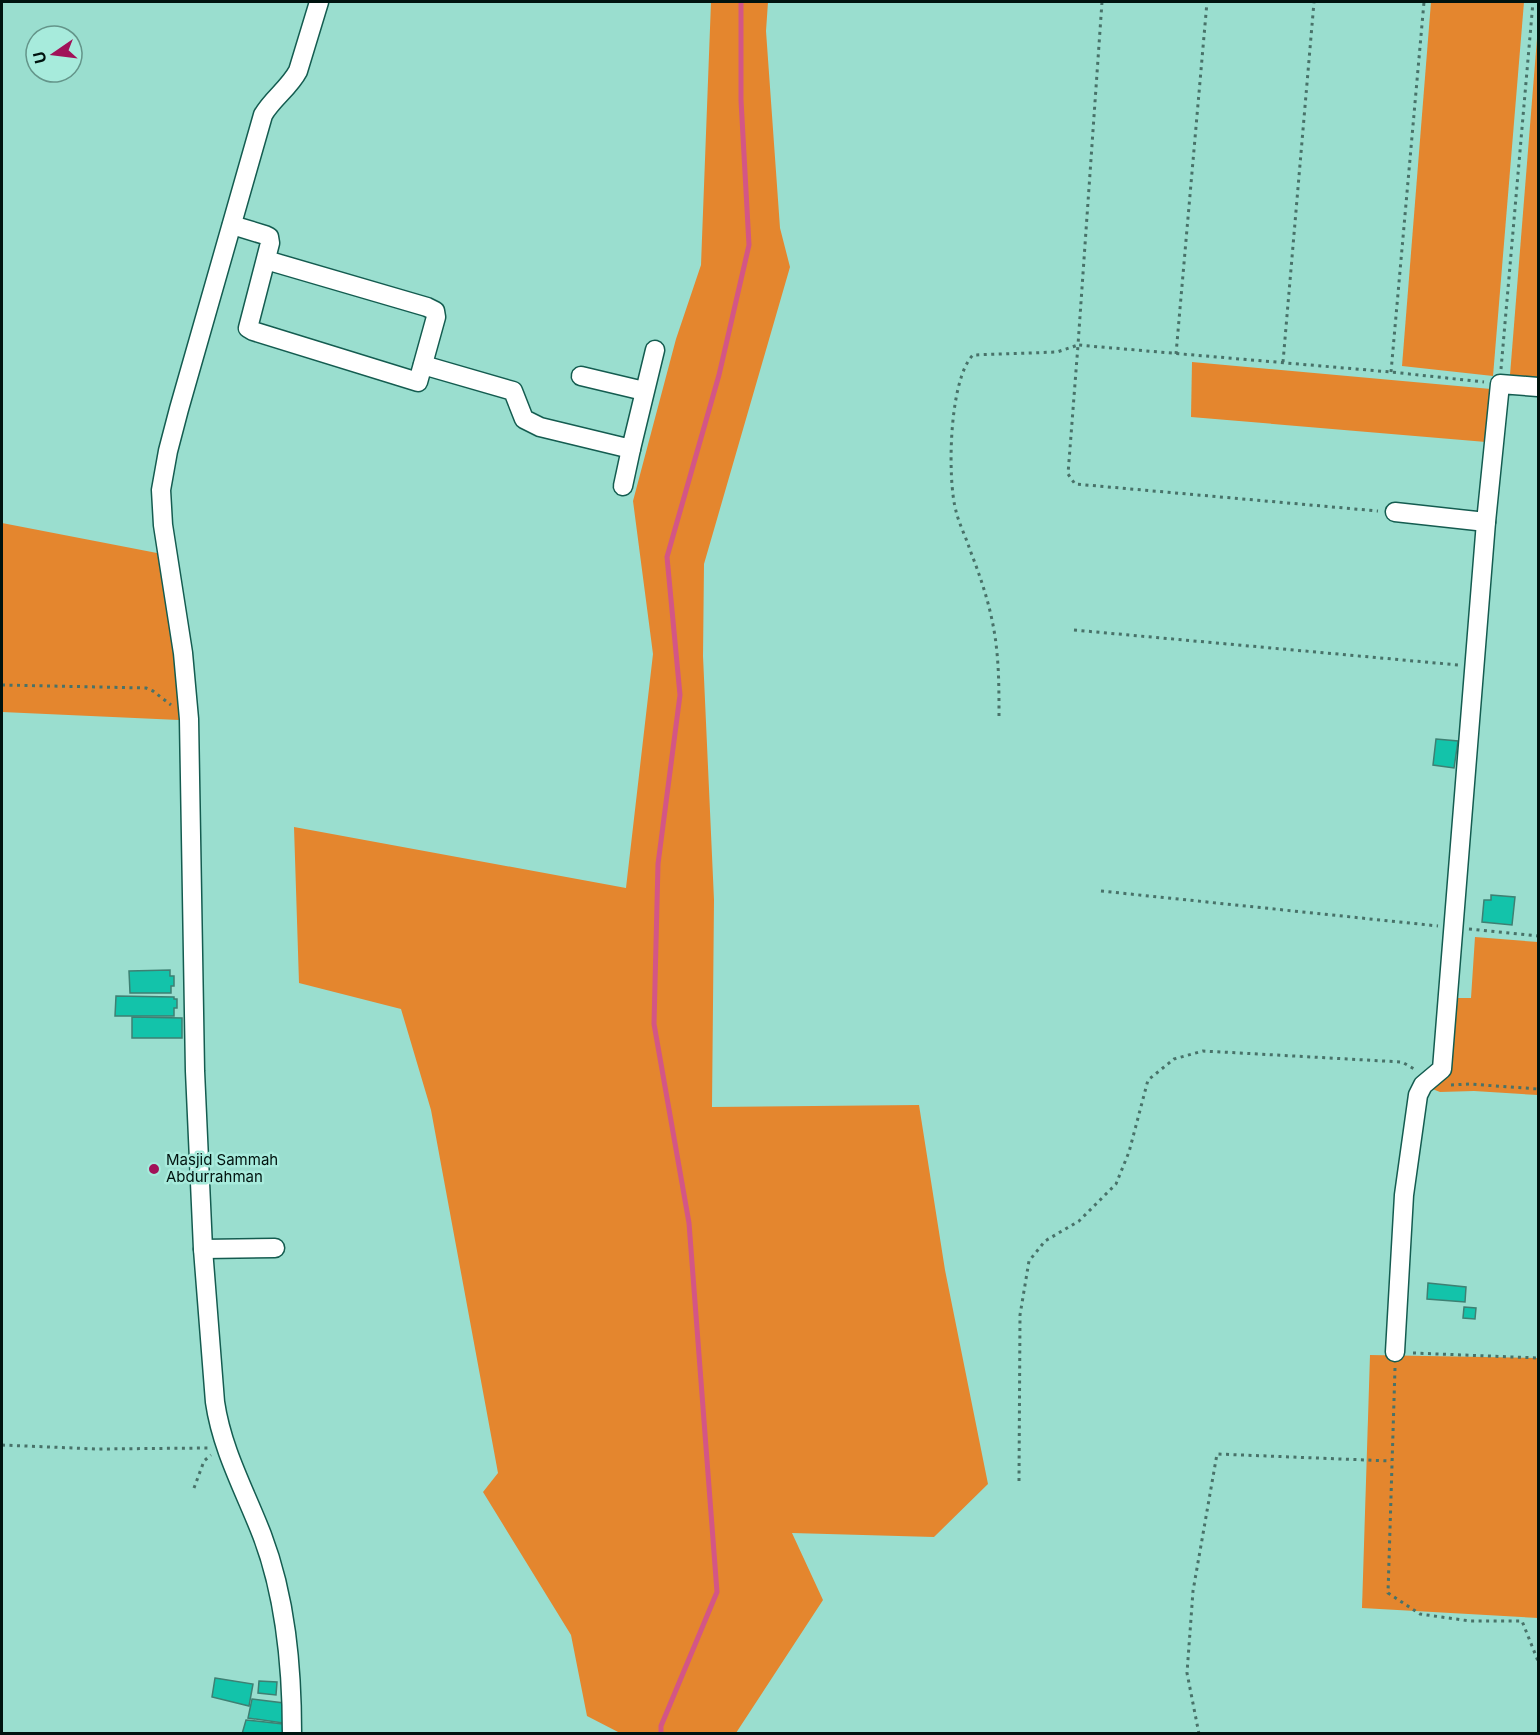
<svg xmlns="http://www.w3.org/2000/svg" width="1540" height="1735" font-family="Inter,sans-serif">
<style>
.green{fill:#e4862e}
.lines{fill:none;stroke-linecap:round;stroke-linejoin:round}
.stream{stroke:#d35686;stroke-width:5}
.building{fill:#13c3aa;stroke:#3e8073;stroke-width:1.5}
.street-casing{stroke:#145c50;stroke-width:21}
.path{stroke:#487269;stroke-width:3;stroke-dasharray:3 4.5;stroke-linecap:butt}
.street{stroke:#fff;stroke-width:18}
.poi-dot{fill:#a11158;stroke:#a7ebdc;stroke-width:2}
.labels{text-anchor:middle;stroke-width:5;stroke-linejoin:round;paint-order:stroke}
.poi-label{font-size:15px;fill:#00130f;stroke:#a7ebdc;text-anchor:start}
</style>
<rect width="100%" height="100%" fill="#9adecf"/>
<g class="green">
<path d="M711 2H768L766 31 780 228 790 267 704 564 703 656 714 900 712 1107 919 1105 945 1270 988 1484 934 1537 792 1533 823 1600 736 1733H620L587 1716 571 1635 483 1492 498 1473 431 1110 401 1009 299 983 294 827 626 888 653 654 633 501 676 339 701 265Z"/>
<path d="M1431 2H1524L1493 376 1402 366Z"/>
<path d="M1538 26V377L1510 375Z"/>
<path d="M1192 362 1491 389 1486 442 1191 417Z"/>
<path d="M2 523 157 553 174 639 179 720 2 712Z"/>
<path d="M1475 937 1538 942V1095L1474 1091 1440 1092 1417 1083 1450 1058 1458 998H1471Z"/>
<path d="M1370 1355 1538 1358V1618L1362 1608Z"/>
</g>
<g class="lines">
<path class="stream" d="M661 1734V1726L717 1592 689 1223 654 1024 658 864 680 695 667 557 719 375 749 245 741 100V2"/>
</g>
<g class="building">
<path d="M1436 739 1458 741 1454 768 1433 765Z"/>
<path d="M1491 895 1515 897 1512 925 1482 922 1484 900H1491Z"/>
<path d="M170 970V976H174V986H171V993H130L129 971Z"/>
<path d="M116 996 174 997V999H177V1008H174V1016H115Z"/>
<path d="M132 1017 182 1018V1038H132Z"/>
<path d="M1428 1283 1466 1287 1465 1302 1427 1299Z"/>
<path d="M1464 1307 1476 1308 1475 1319 1463 1318Z"/>
<path d="M215 1678 253 1684 249 1706 212 1697Z"/>
<path d="M259 1681 277 1682 276 1695 258 1693Z"/>
<path d="M252 1699 284 1703 283 1723 248 1718Z"/>
<path d="M246 1720 283 1724V1734H242Z"/>
</g>
<g class="lines">
<g class="street-casing">
<g id="street">
<path d="M232 225 265 235 269 237 270 243 248 328 253 331 418 382 436 317 435 311 427 307 266 260"/>
<path d="M423 365 513 391 524 419 540 427 631 449 655 350"/>
<path d="M581 376 644 391"/>
<path d="M623 486 631 449"/>
<path d="M1395 512 1486 522"/>
<path d="M203 1249 275 1248"/>
<path d="M1395 1352 1404 1195 1418 1095 1423 1085 1442 1069 1486 522 1500 384 1538 387"/>
<path d="M292 1734C292 1667 286 1598 262 1535 245 1491 222 1450 215 1402L203 1249 195 1071 189 719 183 653 163 525 161 490 168 451 179 409 263 115C272 99 289 88 298 71L319 2"/>
</g>
</g>
<g class="path">
<path d="M1102 2 1078 345 1391 372 1484 382"/>
<path d="M1176 354 1207 2"/>
<path d="M1283 362 1314 2"/>
<path d="M1501 369 1533 2"/>
<path d="M1391 372 1424 2"/>
<path d="M1074 630 1458 665"/>
<path d="M2 685 146 688 153 691 171 705"/>
<path d="M999 716C999 684 999 652 992 620 987 596 979 573 970 550 966 537 959 524 956 511 947 479 949 379 973 355L1057 352 1078 345 1068 474 1075 484 1378 511"/>
<path d="M1101 891 1438 926"/>
<path d="M1469 929 1538 936"/>
<path d="M1451 1085 1469 1084 1538 1089"/>
<path d="M1413 1353 1538 1358"/>
<path d="M1395 1368 1388 1593 1420 1614 1470 1621H1522L1538 1661"/>
<path d="M2 1445 96 1449 208 1448"/>
<path d="M1019 1481 1020 1315 1029 1261 1045 1241 1079 1221 1116 1184 1129 1152 1148 1080 1174 1059 1203 1051 1402 1062 1416 1070"/>
<path d="M194 1488 204 1461 211 1455"/>
<path d="M1199 1734 1187 1673 1193 1591 1217 1454 1391 1461"/>
</g>
<use href="#street" class="street"/>
</g>
<circle class="poi-dot" cx="154" cy="1169" r="6"/>
<g class="labels">
<g class="poi-label">
<text x="166" y="1165">Masjid Sammah<tspan x="166" dy="17">Abdurrahman</tspan></text>
</g>
</g>
<rect width="1540" height="1735" fill="none" stroke="#00130f" stroke-width="6"/>
<g transform="translate(54 54) rotate(256)"><circle r="28" fill="#a7ebdc" stroke="#64958a" stroke-width="1.5"/>
<path d="M0-4.5L10 22L0 15L-10 22Z" fill="#a11158"/>
<text y="-9" font-size="16" font-weight="bold" text-anchor="middle" fill="#00130f">U</text>
</g>
</svg>
